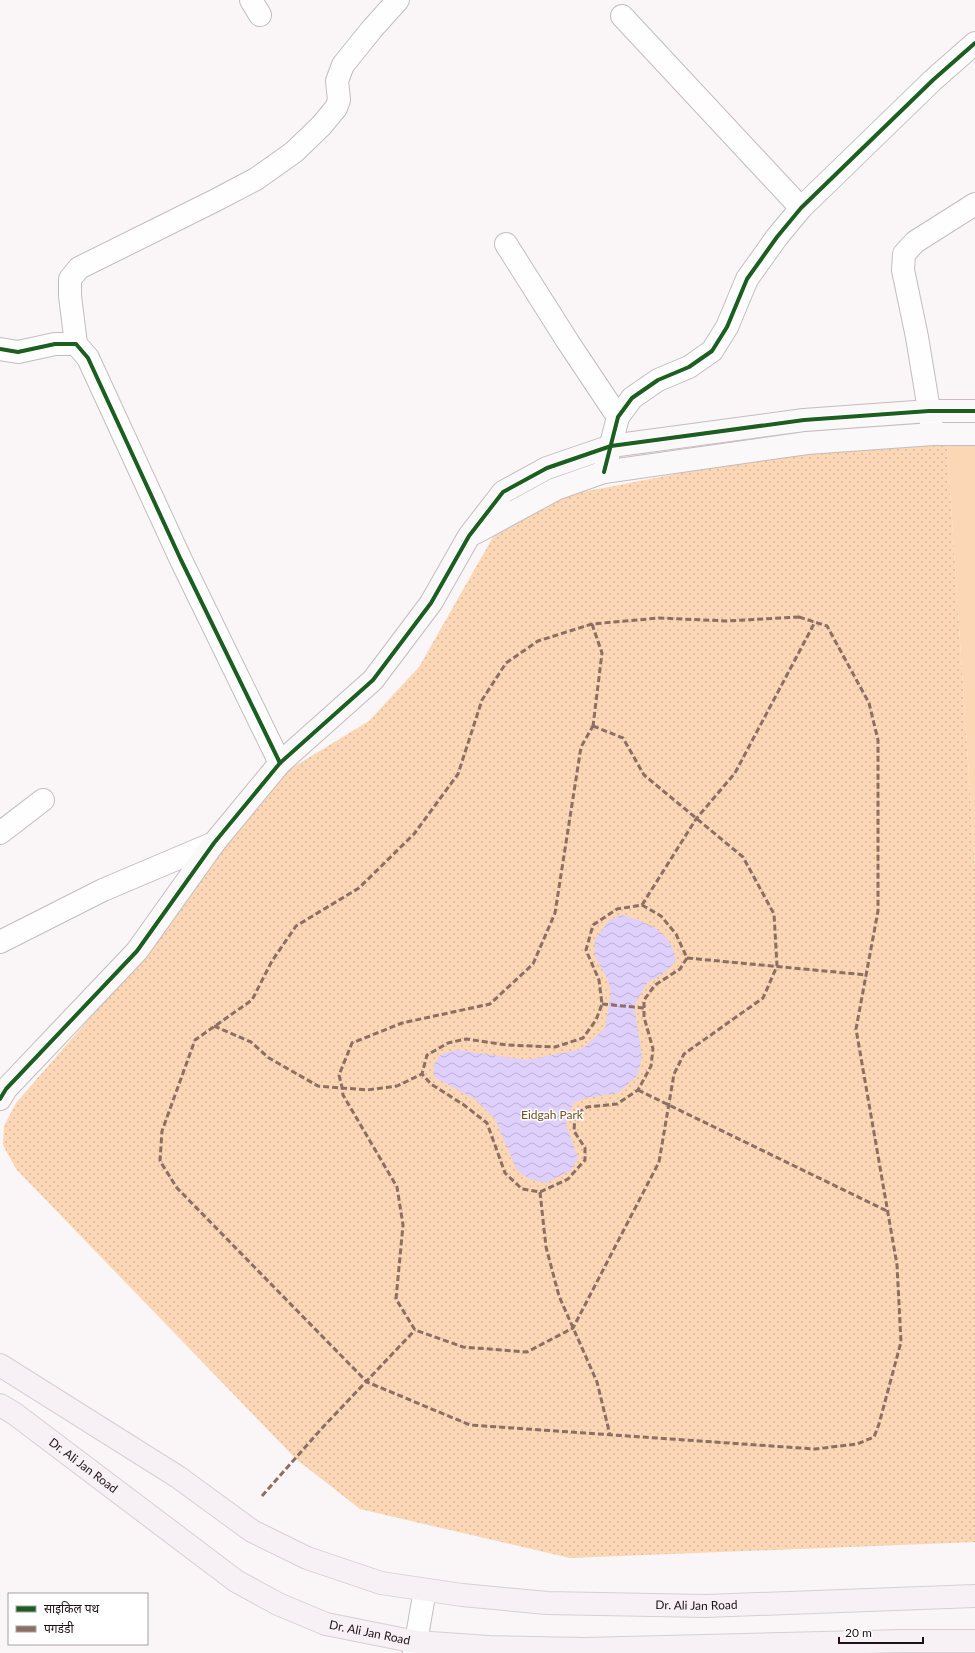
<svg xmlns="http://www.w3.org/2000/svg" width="975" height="1653" font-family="Lato,'Noto Sans Devanagari',sans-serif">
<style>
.grass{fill:#fbd7b6}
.park{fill:url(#park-dots)}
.water{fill:url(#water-waves)}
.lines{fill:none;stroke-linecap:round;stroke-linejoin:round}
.street-casing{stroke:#c5bcbe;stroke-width:24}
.secondary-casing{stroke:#c5bcbe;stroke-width:24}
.primary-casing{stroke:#d5d0d2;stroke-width:24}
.street{stroke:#fefefe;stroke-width:22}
.secondary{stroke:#faf8f9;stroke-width:22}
.primary{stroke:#f7f1f5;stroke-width:22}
.quiet{stroke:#8d6e63;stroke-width:3;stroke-dasharray:6 3;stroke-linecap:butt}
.cycleway-casing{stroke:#fff;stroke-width:6}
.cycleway{stroke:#1b5e20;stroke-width:4}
.labels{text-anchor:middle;stroke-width:3;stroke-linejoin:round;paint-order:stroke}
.park-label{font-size:12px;fill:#784d1f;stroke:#fff}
.street-label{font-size:12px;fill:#1f1115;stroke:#fff}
</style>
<defs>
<pattern id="park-dots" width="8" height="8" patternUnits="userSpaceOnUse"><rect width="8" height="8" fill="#fbd7b6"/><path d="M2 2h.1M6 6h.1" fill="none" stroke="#d7b89c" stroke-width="1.8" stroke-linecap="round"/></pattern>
<pattern id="water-waves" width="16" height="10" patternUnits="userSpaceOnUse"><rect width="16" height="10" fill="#decffb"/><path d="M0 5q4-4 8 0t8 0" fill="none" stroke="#beb1d6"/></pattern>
</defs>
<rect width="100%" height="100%" fill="#faf5f6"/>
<path class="grass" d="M947 443H975V869Z"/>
<path class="park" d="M947 443 975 869V1542L570 1558 360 1509 296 1459 16 1169 3 1145 4 1126 16 1103 142 958 277 777 369 721 419 667 493 537 569 494 609 487 757 458Z"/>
<path class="water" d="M622 915C648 922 671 931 676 960L667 971 647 983 634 1006 642 1056 638 1075 618 1093 585 1098 574 1103 567 1116 566 1125 578 1158 571 1170 546 1183 529 1179 517 1170 495 1119 475 1099 434 1077V1065L441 1054 457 1050 527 1060 582 1049 605 1028 611 993 608 980 595 956V940L609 920Z"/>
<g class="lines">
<g class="street-casing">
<g id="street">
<path d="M251 0 260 15"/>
<path d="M622 16 801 208"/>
<path d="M506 244 568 342 618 417"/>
<path d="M76 344 70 296V279L79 268 214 201 256 179 294 152 321 126 336 108 339 100 337 81 343 65 372 29 398 0"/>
<path d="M0 349 18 352 55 344H76L88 358 181 560 280 763"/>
<path d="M933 434 917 337 903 270 904 254 915 242 975 204"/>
<path d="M604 472 618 417 632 398 658 380 689 367 712 351 727 327 747 279 777 237 801 208 933 80 975 43"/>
<path d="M0 833 43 800"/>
<path d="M0 942 103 890 214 843"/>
<path d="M414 1653 425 1590"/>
</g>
</g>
<g class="secondary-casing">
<g id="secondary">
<path d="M475 533 556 489 604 472 807 443 933 434H975"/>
<path d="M0 1099 6 1089 137 951 214 843 280 763 373 680 431 603 469 536 503 492 547 468 611 446 804 420 929 411H975"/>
</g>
</g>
<g class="primary-casing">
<g id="primary">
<path id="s1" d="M0 1365 178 1477 252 1531 307 1558 381 1583 462 1595 547 1603 706 1606 975 1596"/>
<path id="s2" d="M0 1405 15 1414 236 1581 278 1604 326 1624 416 1642 489 1647 584 1649 902 1641H975"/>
</g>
</g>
<use href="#street" class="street"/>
<use href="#secondary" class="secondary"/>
<use href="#primary" class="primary"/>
<g class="quiet">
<path d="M799 617 827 626 869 703 878 740V911L856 1029 897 1265 901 1342 879 1424 874 1437 857 1444 815 1449 470 1425 367 1382 177 1188 160 1161 162 1131 195 1040 252 1000 272 961 296 926 359 888 414 834 458 774 482 700 506 663 538 641 592 624 659 618 727 621Z"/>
<path d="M592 624 602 653 593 726"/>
<path d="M593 726 623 738 644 775 743 857 774 914 777 966 763 998 684 1054 674 1074 659 1162 573 1328 527 1352 463 1347 415 1330 396 1299 403 1225 397 1187 343 1095 342 1087 339 1075 352 1043 402 1023 490 1004 533 964 555 913 581 747Z"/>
<path d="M642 905 661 916 676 934 687 958 680 969 655 985 644 1000V1017L653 1049 651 1066 638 1090 617 1104 587 1107 575 1115 574 1131 585 1148V1160L568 1179 540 1192 522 1189 505 1173 487 1123 464 1105 431 1084 422 1074 427 1055 448 1043 466 1039 507 1045 555 1047 583 1038 596 1020 602 1004 599 980 586 950 593 925 617 909Z"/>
<path d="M642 905 696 819 735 773 815 622"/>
<path d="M687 958 867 975"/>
<path d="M602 1004 644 1008"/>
<path d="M214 1026 251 1042 269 1058 318 1086 367 1090 397 1086 422 1074"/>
<path d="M638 1090 887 1211"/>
<path d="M540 1192 546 1247 559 1296 597 1382 610 1435"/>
<path d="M262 1496 324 1426 415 1330"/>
</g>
<g class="cycleway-casing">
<g id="cycleway">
<path d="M0 349 18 352 55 344H76L88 358 181 560 280 763"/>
<path d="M604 472 618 417 632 398 658 380 689 367 712 351 727 327 747 279 777 237 801 208 933 80 975 43"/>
<path d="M0 1099 6 1089 137 951 214 843 280 763 373 680 431 603 469 536 503 492 547 468 611 446 804 420 929 411H975"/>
</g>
</g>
<use href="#cycleway" class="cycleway"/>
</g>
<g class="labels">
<g class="park-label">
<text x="552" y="1119">Eidgah Park</text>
</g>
<g class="street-label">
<text dy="4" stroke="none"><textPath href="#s2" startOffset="103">Dr. Ali Jan Road</textPath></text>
<text dy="4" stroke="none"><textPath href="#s1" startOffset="758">Dr. Ali Jan Road</textPath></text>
<text dy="4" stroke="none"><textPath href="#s2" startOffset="439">Dr. Ali Jan Road</textPath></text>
</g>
</g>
<rect x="8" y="1593" width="140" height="52" fill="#ffffff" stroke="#a5a0a1"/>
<rect x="16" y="1606" width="20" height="6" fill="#1b5e20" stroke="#a5a0a1"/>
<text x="44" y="1613" font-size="12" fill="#1f1115">साइकिल पथ</text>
<rect x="16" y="1626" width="20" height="6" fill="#8d6e63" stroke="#a5a0a1"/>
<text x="44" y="1633" font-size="12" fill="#1f1115">पगडंडी</text>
<path d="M839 1637v6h84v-6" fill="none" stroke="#1f1115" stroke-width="2"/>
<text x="845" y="1637" font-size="12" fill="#1f1115" stroke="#ffffff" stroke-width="3" paint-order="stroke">20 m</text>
</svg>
